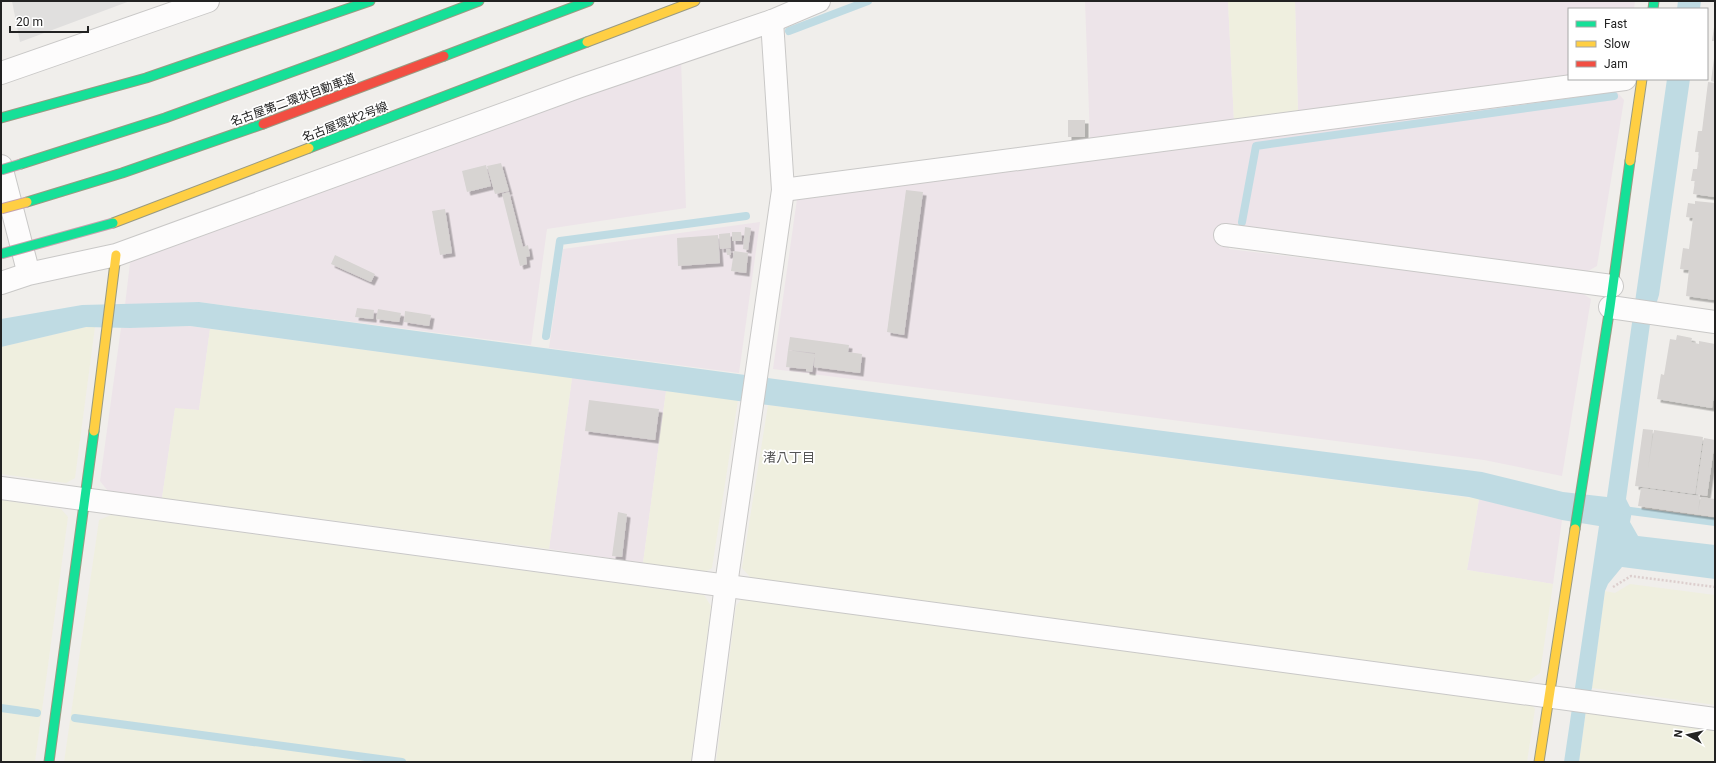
<svg xmlns="http://www.w3.org/2000/svg" width="1716" height="763" font-family="Roboto,'Noto Sans JP',sans-serif">
<style>
.industrial{fill:#ede4e9}
.farmland{fill:#efefdf}
.parking{fill:#e0dfde}
.water{fill:#bfdbe3}
.lines{fill:none;stroke-linecap:round;stroke-linejoin:round}
.stream{stroke:#bfdbe3;stroke-width:8}
.building{fill:#d7d4d2;filter:url(#shadow)}
.street-casing{stroke:#c9c8c7;stroke-width:24}
.fast-casing{stroke:#999a82;stroke-width:11}
.slow-casing{stroke:#999a82;stroke-width:11}
.jam-casing{stroke:#999a82;stroke-width:11}
.path{stroke:#dccecd;stroke-width:2.5;stroke-dasharray:2 2;stroke-linecap:butt}
.street{stroke:#fdfcfc;stroke-width:22}
.fast{stroke:#16e098;stroke-width:9}
.slow{stroke:#ffcf43;stroke-width:9}
.jam{stroke:#f24e42;stroke-width:9}
.fast-bridge-casing{stroke:#c5a2ac;stroke-width:11;stroke-linecap:butt}
.slow-bridge-casing{stroke:#c5a2ac;stroke-width:11;stroke-linecap:butt}
.fast-bridge{stroke:#16e098;stroke-width:9}
.slow-bridge{stroke:#ffcf43;stroke-width:9}
.labels{text-anchor:middle;stroke-width:3.5;stroke-linejoin:round;paint-order:stroke}
.street-label{font-size:12px;fill:#222;stroke:#fff}
.neighbourhood-label{font-size:13px;fill:#555;stroke:#fff}
</style>
<defs>
<filter id="shadow"><feDropShadow dx="3.5" dy="3.5" stdDeviation="0" flood-color="#0004"/></filter>
</defs>
<rect width="100%" height="100%" fill="#f0eeeb"/>
<g class="industrial">
<path d="M1085 1H1228L1234 121 1090 140Z"/>
<path d="M1295 1H1635L1634 9H1569V76L1298 112Z"/>
<path d="M681 59 686 208 547 229 531 345 199 302 125 305 130 263 138 255Z"/>
<path d="M1616 91 1624 100 1597 266 1581 275 1232 227 1229 249 1579 291 1591 299 1562 476 1484 460 773 369 797 199Z"/>
<path d="M760 222 739 373 549 348 563 249Z"/>
<path d="M190 326 210 329 199 410 175 409 162 498 108 491 100 481 121 328Z"/>
<path d="M572 378 666 391 643 563 549 549Z"/>
<path d="M1479 499 1562 520 1553 584 1467 570Z"/>
</g>
<g class="farmland">
<path d="M1228 1H1295L1298 112 1234 121Z"/>
<path d="M86 327H95L75 478 66 483 1 474V347Z"/>
<path d="M210 329 572 378 549 549 162 498 175 408 199 410Z"/>
<path d="M666 391 738 400 712 568 705 572 643 563Z"/>
<path d="M768 405 1479 499 1467 570 1553 584 1540 673 1527 682 751 578 742 568Z"/>
<path d="M1 500 61 509 68 517 35 762H1Z"/>
<path d="M111 515 704 595 711 606 691 762H64L99 520Z"/>
<path d="M1630 584 1715 595V705L1592 688 1605 591 1615 593Z"/>
<path d="M745 595 1530 702 1535 709 1527 762H716L736 606Z"/>
<path d="M1586 710 1715 727V762H1579Z"/>
</g>
<path class="parking" d="M12 1H130L20 42Z"/>
<g class="water">
<path d="M1678 1H1701L1700 9H1677Z"/>
<path d="M1667 79H1690L1659 295 1650 324 1626 499 1632 511 1630 522 1638 536 1715 545V579L1622 567 1608 584 1605 591 1592 688 1586 710 1579 762H1564L1599 526 1562 520 1469 497 768 405 190 326 130 328 86 327 1 347V319L82 305 199 302 1148 429 1482 472 1563 492 1607 497Z"/>
</g>
<g class="lines">
<g class="stream">
<path d="M789 31 868 1"/>
<path d="M1242 222 1256 146 1614 96"/>
<path d="M546 336 560 241 746 216"/>
<path d="M1623 510 1715 522"/>
<path d="M1 708 37 713"/>
<path d="M75 718 402 762"/>
</g>
</g>
<g class="building">
<path d="M1714 27H1715V41H1712Z"/>
<path d="M1714 58H1715V82L1711 81Z"/>
<path d="M1708 82 1715 83V197L1693 194 1695 181H1691L1693 169H1697L1699 152H1695L1698 131H1702Z"/>
<rect x="1068" y="120" width="17" height="17"/>
<path d="M501 163 509 191 495 194 487 166Z"/>
<path d="M486 165 491 186 467 192 462 171Z"/>
<path d="M906 190 923 192 904 335 887 332Z"/>
<path d="M509 192 523 247 528 245 530 256 526 257 527 264 520 266 502 194Z"/>
<path d="M1695 201 1715 203V300L1686 296 1689 270 1680 269 1683 248 1689 249 1693 218 1686 217 1688 203 1695 204Z"/>
<path d="M445 209 452 253 440 255 432 211Z"/>
<path d="M745 227 751 228 748 250 743 249Z"/>
<path d="M732 232H741L742 241H732Z"/>
<path d="M730 233 731 248 720 249 719 234Z"/>
<path d="M718 235 720 263 678 266 677 238Z"/>
<path d="M726 249H730L731 255H727Z"/>
<path d="M734 251 748 253 746 273 731 271Z"/>
<path d="M335 255 375 274 371 282 331 264Z"/>
<path d="M357 308 374 310 373 319 355 317Z"/>
<path d="M378 309 401 313 399 322 376 319Z"/>
<path d="M405 311 431 315 429 326 404 322Z"/>
<path d="M1677 335 1692 338 1691 342 1699 344V341L1715 344V388L1712 408 1657 399 1661 374 1664 375 1670 339 1676 340Z"/>
<path d="M790 337 849 345 848 352 862 354 860 373 814 367 815 353 788 350Z"/>
<path d="M788 350 815 354 812 372 806 371V369L786 367Z"/>
<path d="M589 400 659 409 655 440 585 431Z"/>
<path d="M1643 429 1653 430 1648 469 1654 430 1703 437 1695 494 1635 486Z"/>
<path d="M1704 438 1715 440 1707 496 1696 494Z"/>
<path d="M1641 488 1700 496 1698 512 1701 497 1715 499V517L1638 506Z"/>
<path d="M618 512 627 514 622 557 612 556Z"/>
</g>
<g class="lines">
<g class="street-casing">
<g id="street">
<path d="M1 73 208 1"/>
<path d="M1 166 27 267"/>
<path d="M783 190 1625 79"/>
<path d="M1225 235 1612 286"/>
<path d="M1 283 28 274 116 255 578 87 772 21 819 1"/>
<path d="M1610 307 1715 322"/>
<path d="M1 488 1715 719"/>
<path d="M703 762 726 585 783 190 772 21"/>
</g>
</g>
<g class="fast-casing">
<g id="fast">
<path d="M1653 9 1654 1"/>
<path d="M444 56 589 1"/>
<path d="M1 118 146 78 370 1"/>
<path d="M309 148 587 42"/>
<path d="M21 164 165 118 338 55 479 1"/>
<path d="M27 202 122 173 263 124"/>
<path d="M1575 529 1610 307 1630 161"/>
<path d="M49 762 94 431"/>
</g>
</g>
<g class="slow-casing">
<g id="slow">
<path d="M587 42 695 1"/>
<path d="M1630 161 1642 79"/>
<path d="M113 223 309 148"/>
<path d="M94 431 116 255"/>
<path d="M1539 762 1575 529"/>
</g>
</g>
<g class="jam-casing">
<path id="jam" d="M263 124 444 56"/>
</g>
<path class="path" d="M1613 587 1631 576 1715 587"/>
<use href="#street" class="street"/>
<use href="#fast" class="fast"/>
<use href="#slow" class="slow"/>
<use href="#jam" class="jam"/>
<g class="fast-bridge-casing">
<g id="fast-bridge">
<path d="M1 170 21 164"/>
<path d="M1 254 113 223"/>
</g>
</g>
<g class="slow-bridge-casing">
<path id="slow-bridge" d="M1 209 27 202"/>
</g>
<use href="#fast-bridge" class="fast-bridge"/>
<use href="#slow-bridge" class="slow-bridge"/>
</g>
<g class="labels">
<g class="street-label">
<text transform="translate(293 100) rotate(-20)" y="4">名古屋第二環状自動車道</text>
<text transform="translate(345 122) rotate(-21)" y="4">名古屋環状2号線</text>
</g>
<g class="neighbourhood-label">
<text x="789" y="462">渚八丁目</text>
</g>
</g>
<rect width="1716" height="763" fill="none" stroke="#222222" stroke-width="4"/>
<rect x="1568" y="8" width="140" height="72" fill="#ffffff" stroke="#a7a7a7"/>
<rect x="1576" y="21" width="20" height="6" fill="#16e098" stroke="#a7a7a7"/>
<text x="1604" y="28" font-size="12" fill="#222222">Fast</text>
<rect x="1576" y="41" width="20" height="6" fill="#ffcf43" stroke="#a7a7a7"/>
<text x="1604" y="48" font-size="12" fill="#222222">Slow</text>
<rect x="1576" y="61" width="20" height="6" fill="#f24e42" stroke="#a7a7a7"/>
<text x="1604" y="68" font-size="12" fill="#222222">Jam</text>
<g transform="translate(1688 735) rotate(278)" stroke="#ffffff" stroke-width="3" paint-order="stroke">
<path d="M0-3L7 15L0 10L-7 15Z" fill="#222222"/>
<text y="-6" font-size="11" font-weight="bold" text-anchor="middle" fill="#222222">N</text>
</g>
<path d="M10 26v6h78v-6" fill="none" stroke="#222222" stroke-width="2"/>
<text x="16" y="26" font-size="12" fill="#222222" stroke="#ffffff" stroke-width="3" paint-order="stroke">20 m</text>
</svg>
